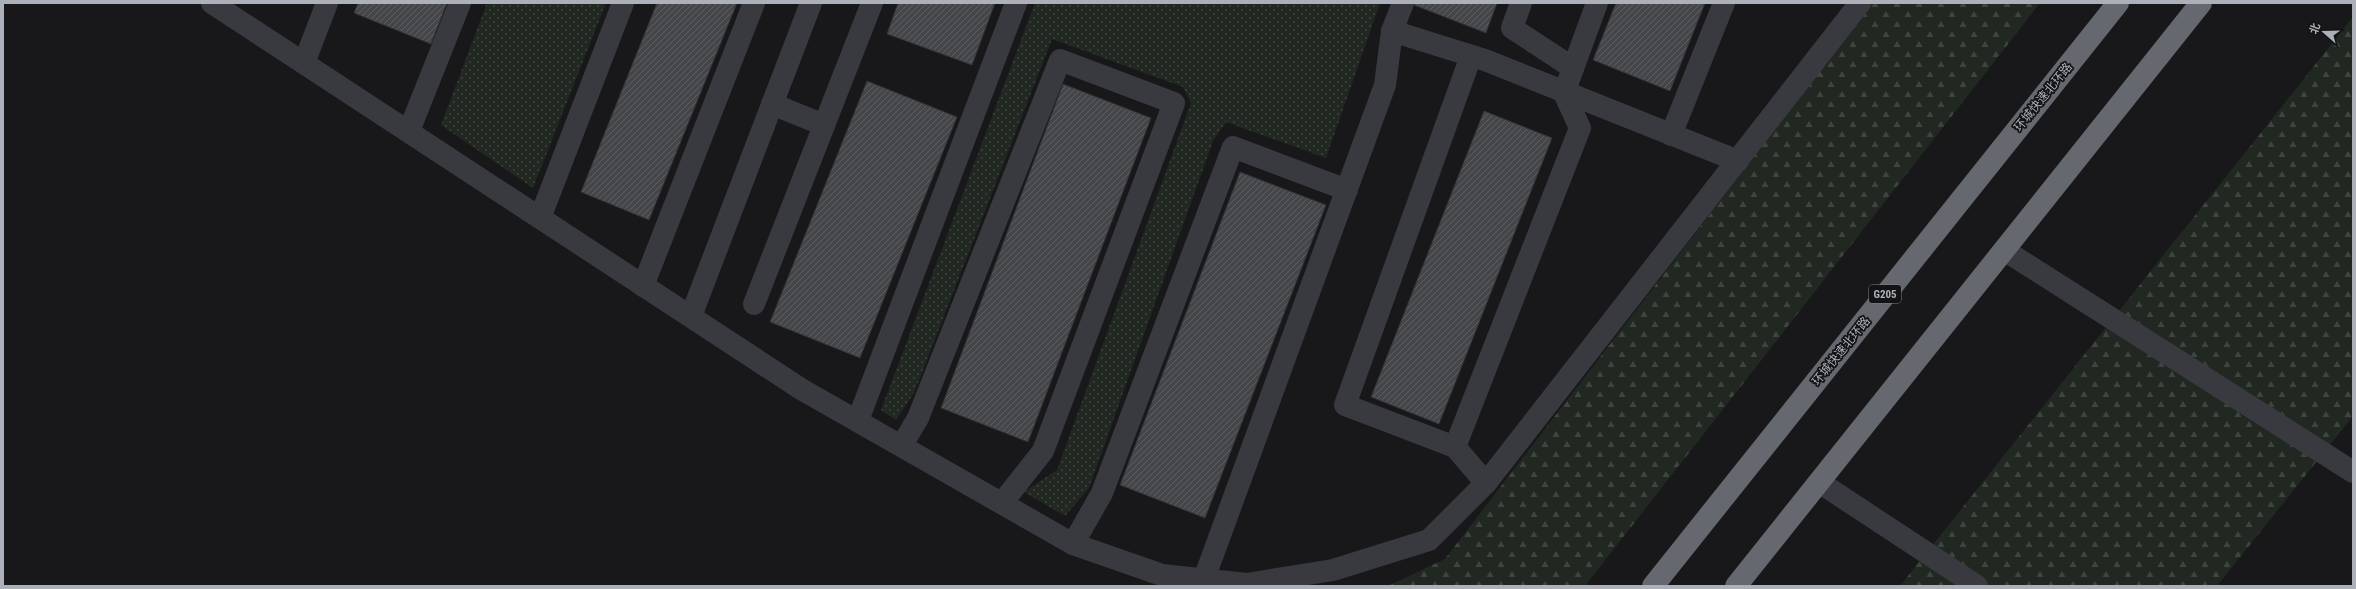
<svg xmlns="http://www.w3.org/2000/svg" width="2356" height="589" font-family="'Roboto Condensed','Noto Sans SC',sans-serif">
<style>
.grass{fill:url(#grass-dots)}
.forest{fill:url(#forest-firs)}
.building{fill:url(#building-hatch);stroke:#323236}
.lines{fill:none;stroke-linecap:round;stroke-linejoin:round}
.minor{stroke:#393a3f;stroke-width:22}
.highway{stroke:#65686f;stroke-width:22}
.labels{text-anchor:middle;stroke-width:3.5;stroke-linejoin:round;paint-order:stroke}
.shield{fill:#131315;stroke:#7d8188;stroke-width:1}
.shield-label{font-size:11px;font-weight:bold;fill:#abb0b9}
.street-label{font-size:12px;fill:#abb0b9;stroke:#131315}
</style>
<defs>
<pattern id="grass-dots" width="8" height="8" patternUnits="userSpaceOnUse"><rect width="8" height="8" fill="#202821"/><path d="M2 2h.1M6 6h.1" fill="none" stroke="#3e453f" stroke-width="1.8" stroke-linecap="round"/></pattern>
<pattern id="forest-firs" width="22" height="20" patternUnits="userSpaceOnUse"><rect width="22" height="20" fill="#202821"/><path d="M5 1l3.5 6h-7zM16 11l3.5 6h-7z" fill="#3e453f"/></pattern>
<pattern id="building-hatch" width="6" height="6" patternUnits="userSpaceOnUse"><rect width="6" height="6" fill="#45464a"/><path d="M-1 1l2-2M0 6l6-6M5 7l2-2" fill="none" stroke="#5d5e62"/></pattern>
</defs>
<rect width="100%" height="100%" fill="#18181a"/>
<g class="grass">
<path d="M487 3H606L533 188 441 125Z"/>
<path d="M1035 3H1380L1326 158 1226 122 1213 141 1089 488 1065 516 1024 492 1057 470 1191 103 1183 87 1052 39 914 393 896 420 881 410Z"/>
</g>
<g class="forest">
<path d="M1872 3H2040L1585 586H1388L1445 559Z"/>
<path d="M2353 17V416L2217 586H1900Z"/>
</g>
<g class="building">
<path d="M358 3H447L431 44 354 13Z"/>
<path d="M657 3H737L649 220 581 192Z"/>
<path d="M898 3H995L972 65 887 34Z"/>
<path d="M1415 3H1497L1486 33 1414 5Z"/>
<path d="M1616 3H1705L1670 91 1593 60Z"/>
<path d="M867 81 957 117 860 358 770 322Z"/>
<path d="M1063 84 1151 118 1028 442 941 408Z"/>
<path d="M1484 111 1552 138 1439 424 1371 397Z"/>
<path d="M1240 172 1326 205 1205 518 1120 485Z"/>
</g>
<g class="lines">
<g class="minor">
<path d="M212 3 801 389 1073 544 1162 575 1247 584 1333 570 1429 540 1486 483 1860 3"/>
<path d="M1521 3 1512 28 1573 68"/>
<path d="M1392 31 1485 60 1738 161"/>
<path d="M1471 56 1345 405 1455 447 1486 483"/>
<path d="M304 63 327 3"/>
<path d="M772 104 824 125"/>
<path d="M409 131 460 3"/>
<path d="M1671 135 1724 3"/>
<path d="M540 218 623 3"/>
<path d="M2004 250 2353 472"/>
<path d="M643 286 754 3"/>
<path d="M754 304 872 3"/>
<path d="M691 316 811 3"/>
<path d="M858 420 1016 3"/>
<path d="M902 445 918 418 1060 60 1174 103 1043 451 1002 503"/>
<path d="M1455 447 1580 128 1564 93 1597 3"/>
<path d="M1819 482 1977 586"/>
<path d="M1073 544 1102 493 1233 147 1347 190"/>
<path d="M1204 579 1385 85 1392 31 1403 3"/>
</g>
<g class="highway">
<path d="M1653 586 2118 3"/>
<path d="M1736 586 2201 3"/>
</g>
</g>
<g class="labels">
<rect class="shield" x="1869" y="285" width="32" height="18" rx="3"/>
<g class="shield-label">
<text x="1885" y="298">G205</text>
</g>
<g class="street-label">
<text transform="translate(2043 97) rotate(-51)" y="4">环城快速北环路</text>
<text transform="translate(1841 351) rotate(-51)" y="4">环城快速北环路</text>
</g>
</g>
<rect width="2356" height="589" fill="none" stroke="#abb0b9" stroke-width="8"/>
<g transform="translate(2324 32) rotate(290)" stroke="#131315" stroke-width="3" paint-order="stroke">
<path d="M0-3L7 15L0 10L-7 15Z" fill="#abb0b9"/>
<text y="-6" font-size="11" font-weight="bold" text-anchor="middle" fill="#abb0b9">北</text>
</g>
</svg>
